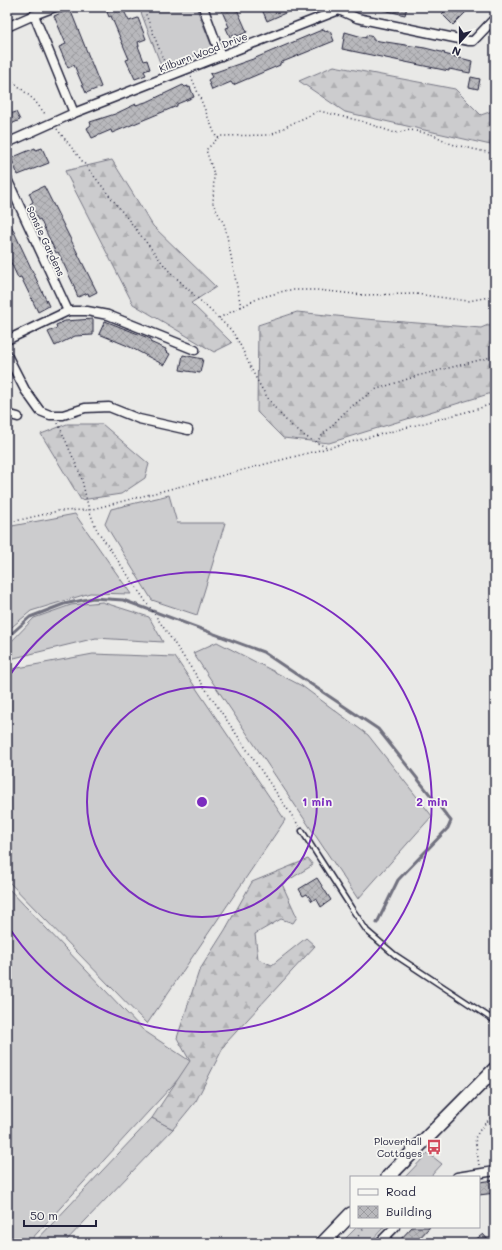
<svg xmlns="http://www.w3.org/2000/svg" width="502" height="1250" font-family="Mali,sans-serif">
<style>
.grass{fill:#ccccce;stroke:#777784}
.forest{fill:url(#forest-firs);stroke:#777784}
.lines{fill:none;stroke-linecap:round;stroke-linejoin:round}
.stream{stroke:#71717f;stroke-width:3}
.building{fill:url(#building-cross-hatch);stroke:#22223b}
.lane-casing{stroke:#22223b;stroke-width:7}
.street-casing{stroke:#22223b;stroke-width:11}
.primary-casing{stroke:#22223b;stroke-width:16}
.path{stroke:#22223b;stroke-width:1.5;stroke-dasharray:1 3;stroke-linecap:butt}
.lane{stroke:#f6f6f2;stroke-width:4}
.street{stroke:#f6f6f2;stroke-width:8}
.primary{stroke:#f6f6f2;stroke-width:13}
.ring{fill:none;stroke:#7b2cbf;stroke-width:2}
.labels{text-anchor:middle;stroke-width:3.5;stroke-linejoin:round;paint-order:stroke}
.street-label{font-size:10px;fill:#22223b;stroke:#f6f6f2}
.poi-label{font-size:10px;fill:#22223b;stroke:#f6f6f2;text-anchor:end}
.centre{fill:#7b2cbf;stroke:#f6f6f2;stroke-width:2}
.ring-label{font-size:12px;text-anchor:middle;font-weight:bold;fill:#7b2cbf;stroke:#f6f6f2;stroke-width:3.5;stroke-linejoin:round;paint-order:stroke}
</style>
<defs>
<pattern id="forest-firs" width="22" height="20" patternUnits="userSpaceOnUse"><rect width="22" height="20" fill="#ccccce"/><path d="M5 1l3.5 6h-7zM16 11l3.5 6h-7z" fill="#afafb2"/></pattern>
<pattern id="building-cross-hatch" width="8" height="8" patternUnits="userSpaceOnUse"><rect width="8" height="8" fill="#b8b8bc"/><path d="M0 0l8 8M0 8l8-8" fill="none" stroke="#9e9ea2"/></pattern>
</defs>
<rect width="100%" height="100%" fill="#e9e9e7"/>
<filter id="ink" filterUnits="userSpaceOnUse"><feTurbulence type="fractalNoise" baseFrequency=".025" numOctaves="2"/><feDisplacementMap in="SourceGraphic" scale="8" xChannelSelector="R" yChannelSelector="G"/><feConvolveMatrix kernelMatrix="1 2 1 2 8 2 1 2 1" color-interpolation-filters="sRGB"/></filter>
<g filter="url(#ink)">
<g class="grass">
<path d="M139 7H196L213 49 162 68Z"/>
<path d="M169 495 177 523H225L197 615 152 600 105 524 111 509Z"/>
<path d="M75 514 131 594 90 593 31 611 7 631V527Z"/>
<path d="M102 602 149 617 163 642 96 638 10 659 7 646 34 618 71 605Z"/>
<path d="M217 642 302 686 368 735 432 816 358 899 193 653Z"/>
<path d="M93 654 175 657 285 820 147 1024 7 880V670Z"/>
<path d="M7 887 143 1030 193 1063 28 1243H7Z"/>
<path d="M152 1118 173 1129 64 1243H34Z"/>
<path d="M428 1153 442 1164 430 1177H405Z"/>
<path d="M357 1227H384L369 1243H341Z"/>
</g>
<g class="forest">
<path d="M334 66 455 89 481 115 495 110V146L345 112 299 81Z"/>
<path d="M112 160 153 226 216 287 191 303 232 343 214 352 133 304 65 171Z"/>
<path d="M297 312 366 319 481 328 495 322V392L329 443 283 438 257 412 258 325Z"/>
<path d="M67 424H102L149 464 145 478 121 494 81 500 41 434Z"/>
<path d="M308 859 313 865 282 884 297 917 293 923 281 919 255 934 258 959 272 965 306 938 315 946 225 1044 196 1101 173 1129 152 1118 190 1061 177 1038 199 971 225 930 252 882Z"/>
</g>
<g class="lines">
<path class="stream" d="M7 636 10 635 30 617 64 604 93 598 123 600 263 652 378 729 451 821 448 828 398 880 377 923"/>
</g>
<g class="building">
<path d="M105 7H122L129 21 138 18 146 39 138 42 139 46H138L144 61 147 60 150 69 144 71 146 75 135 79 126 60 129 59 111 16 109 17Z"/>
<path d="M220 7H236L247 32 238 36 236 34 230 37 226 28 229 27Z"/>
<path d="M261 7H299L267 21Z"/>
<path d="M383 7H407L405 15 383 10Z"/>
<path d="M449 7H471L453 25 442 14Z"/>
<path d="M70 9 101 87 86 93 74 65 68 68 59 47 66 44 54 16Z"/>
<path d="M324 29 325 31 328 30V32L330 31 334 41 280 63V65L233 85 231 82 212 90 208 80 212 77 210 74 253 59Z"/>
<path d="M345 32 366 38V35L373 37V40L425 48 445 53 444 54 472 61 470 73 449 69V71L342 49Z"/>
<path d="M471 77 480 79 478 89 469 87Z"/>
<path d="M183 85 185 87 188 86V88L190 87 194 97 177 104V106L129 126 112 133 111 130 92 138 87 128 91 125 90 122 115 114 136 104V105L149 101Z"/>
<path d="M16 112 20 120 7 126V115Z"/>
<path d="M35 148 36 150 42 148 49 163 18 175 11 158Z"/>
<path d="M44 186 97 292 89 296 88 293 78 297 74 288H75L58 252 56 253 40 219 38 220 30 204 33 202 29 193Z"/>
<path d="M7 217 49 306 38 312 21 277 18 278 7 254Z"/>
<path d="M93 319V335L75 336 55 346 48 332 57 328 56 325 65 321Z"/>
<path d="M105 321 151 339 150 342 166 349 165 351 170 354 164 365 128 346 99 334Z"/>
<path d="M183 355 203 359 200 373 180 370Z"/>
<path d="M317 878 331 900 321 907 316 898 312 901 307 894 303 896 299 889Z"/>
<path d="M495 1180V1193L479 1195V1182Z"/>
<path d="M412 1227H430L415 1243H397Z"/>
<path d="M483 1234 491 1243H471Z"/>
</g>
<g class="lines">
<g class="lane-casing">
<path id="lane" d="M302 831 352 909 367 931 395 955 495 1021"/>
</g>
<g class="street-casing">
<g id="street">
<path d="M55 7 34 15 74 113"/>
<path d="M203 7 221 56"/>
<path d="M7 27 34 15"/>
<path d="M7 143 74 113 339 10 357 18 469 41H473L476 38 495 18"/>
<path d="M7 179 68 311"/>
<path d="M7 340 68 311H87L108 315 195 350"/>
<path d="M7 355 25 390 40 411 50 415H63L85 408 109 407 139 419 188 430"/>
<path d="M7 414 18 417"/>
<path d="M457 1177 495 1171"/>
<path d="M379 1243 395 1227"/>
</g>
</g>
<g class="primary-casing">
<g id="primary">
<path d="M388 1177 495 1069"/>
<path d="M323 1243 351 1214"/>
</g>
</g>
<g class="path">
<path d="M143 7 167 69"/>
<path d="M7 76 34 100 46 115"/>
<path d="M191 76 217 139"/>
<path d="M57 129 168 270 231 330C240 342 245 356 252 370 267 402 292 435 327 447"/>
<path d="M241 307 225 226 213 204 214 174 206 150 220 136 271 135 289 125 319 111 361 121 395 133 411 130 434 135 451 144 495 154"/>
<path d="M219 318 259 298 288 290H317L363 295 416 294 468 301 495 296"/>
<path d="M58 423 81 476 89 510 97 530 299 826"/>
<path d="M316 442 348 409 374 390 417 376 495 356"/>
<path d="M7 523 58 511 89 510 474 410 495 403"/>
<path d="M479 1165 475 1138 481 1128 495 1113"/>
<path d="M354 1243 364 1227"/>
</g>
<use href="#lane" class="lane"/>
<use href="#street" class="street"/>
<use href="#primary" class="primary"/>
</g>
</g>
<g class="ring">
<circle cx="202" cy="802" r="115"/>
<path d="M8 678A230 230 0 1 1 8 926"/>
</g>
<defs>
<g id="bus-bare" transform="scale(1.2)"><path d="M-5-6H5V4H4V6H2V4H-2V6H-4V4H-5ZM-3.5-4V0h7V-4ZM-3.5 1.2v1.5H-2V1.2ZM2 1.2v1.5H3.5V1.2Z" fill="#d1495b" stroke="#f6f6f2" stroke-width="2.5" paint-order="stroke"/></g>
</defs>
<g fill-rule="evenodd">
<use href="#bus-bare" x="434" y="1147"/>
</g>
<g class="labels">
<g class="street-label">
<text transform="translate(203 52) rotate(-21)" y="4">Kilburn Wood Drive</text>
<text transform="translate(46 241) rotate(65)" y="4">Sonsie Gardens</text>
</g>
<g class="poi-label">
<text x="422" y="1145">Ploverhall<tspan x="422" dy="12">Cottages</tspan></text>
</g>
</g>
<circle cx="202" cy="802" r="6" class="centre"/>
<g class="ring-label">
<text x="317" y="806">1 min</text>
<text x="432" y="806">2 min</text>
</g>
<rect width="502" height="1250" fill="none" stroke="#f6f6f2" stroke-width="24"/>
<rect x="12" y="12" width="478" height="1226" fill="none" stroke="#22223b" stroke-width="1.5" filter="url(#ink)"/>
<rect x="350" y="1176" width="130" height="52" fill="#f6f6f2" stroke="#a1a1a9"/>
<rect x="358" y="1189" width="20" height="6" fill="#f6f6f2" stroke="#a1a1a9"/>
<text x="386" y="1196" font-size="12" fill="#22223b">Road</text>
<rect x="358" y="1206" width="20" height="12" fill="url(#building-cross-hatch)" stroke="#a1a1a9"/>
<text x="386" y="1216" font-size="12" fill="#22223b">Building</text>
<g transform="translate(460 42) rotate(201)" stroke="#f6f6f2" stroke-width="3" paint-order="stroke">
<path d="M0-3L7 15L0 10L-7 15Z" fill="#22223b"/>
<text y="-6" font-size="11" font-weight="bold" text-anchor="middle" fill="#22223b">N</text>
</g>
<path d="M24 1220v6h72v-6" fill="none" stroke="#22223b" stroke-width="2"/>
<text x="30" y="1220" font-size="12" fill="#22223b" stroke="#f6f6f2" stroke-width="3" paint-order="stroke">50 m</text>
</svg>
